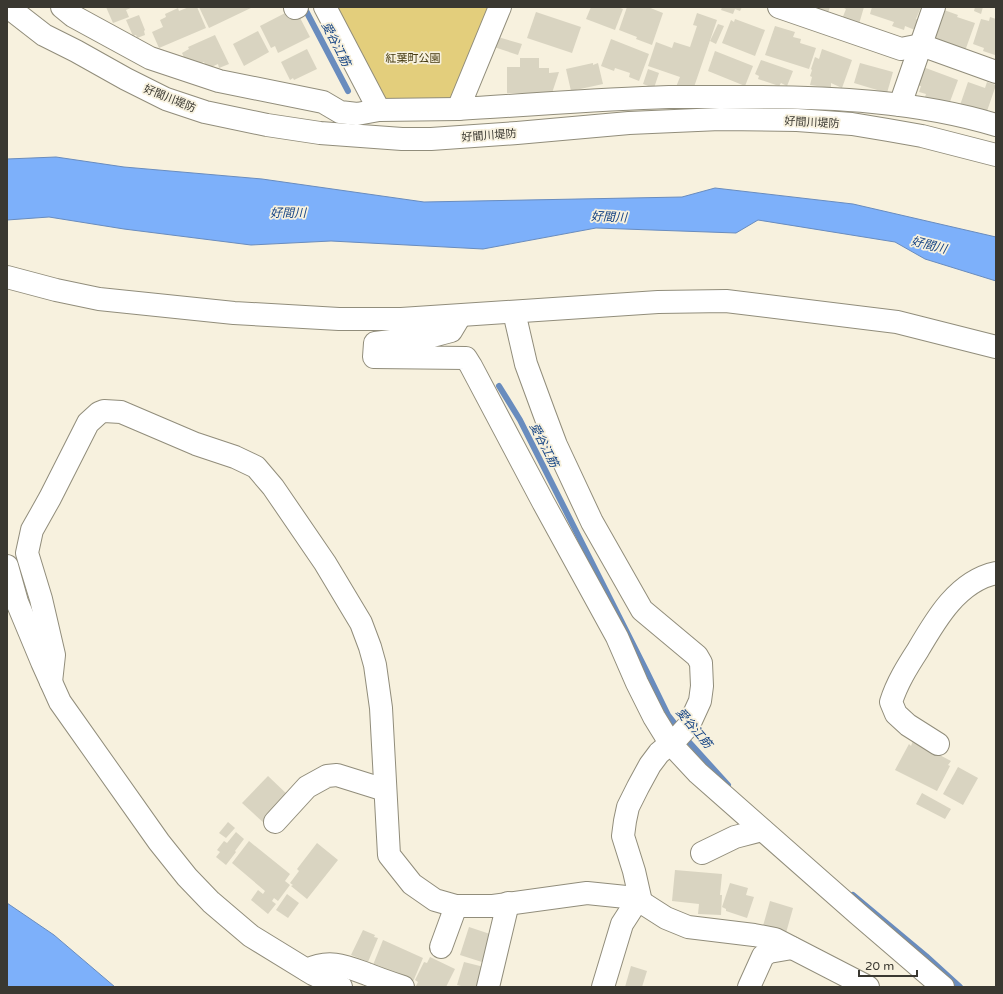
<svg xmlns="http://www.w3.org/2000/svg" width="1003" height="994" font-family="'Varela Round','Noto Sans JP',sans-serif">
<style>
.green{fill:#e3ce7c}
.water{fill:#7db0fa;stroke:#698cbe}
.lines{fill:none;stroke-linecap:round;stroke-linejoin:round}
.stream{stroke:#698cbe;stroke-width:6}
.building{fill:#d9d4c1}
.street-casing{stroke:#918d7b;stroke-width:24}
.street{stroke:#fff;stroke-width:22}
.labels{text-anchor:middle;stroke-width:3.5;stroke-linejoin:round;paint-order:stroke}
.park-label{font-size:11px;fill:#453a10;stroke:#f7f1de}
.street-label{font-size:11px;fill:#3a3831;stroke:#f7f1de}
.water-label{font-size:12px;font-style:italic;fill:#144384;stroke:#f7f1de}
</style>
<rect width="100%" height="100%" fill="#f7f1de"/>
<path class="green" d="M326 7H500L458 109H379Z"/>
<g class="water">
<path d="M56 157 124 167 262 179 424 202 682 197 715 188 853 204 996 237V281L925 259 895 242 758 220 736 233 596 228 483 249 331 241 251 245 124 229 49 217 7 220V159Z"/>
<path d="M7 903 54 935 115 987H7Z"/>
</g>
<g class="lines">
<g class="stream">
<path d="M304 7 348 91"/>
<path d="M499 386 520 420 646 670 668 715 689 742 728 785"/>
<path d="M853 895 926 956 960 987"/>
</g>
</g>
<g class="building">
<path d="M106 7H133L126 10 129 17 113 23Z"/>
<path d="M189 7H197L206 28 159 48 152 32 163 27 160 20 166 17 165 14 178 8 179 11Z"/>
<path d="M199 7H253L209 28Z"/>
<path d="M591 7H618L623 9 615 30 586 19Z"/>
<path d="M627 7H648L663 13 652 45 636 39 637 37 619 30Z"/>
<path d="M722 7H742L740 11 735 9 733 14 721 10Z"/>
<path d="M816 7H830L828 13 816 9Z"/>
<path d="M842 7H864L859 24 842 19 846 9Z"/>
<path d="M872 7H921L916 19 919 20 915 30 905 26 904 30 892 26 894 22 870 14Z"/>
<path d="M975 7H983L981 14 974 11Z"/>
<path d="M291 10 297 12 310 37 278 53 275 46 271 48 260 26Z"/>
<path d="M944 10 958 15 957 17 975 23 965 51 932 39Z"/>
<path d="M536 12 581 27 572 53 527 38Z"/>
<path d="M697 13 717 20 694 87H676L680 77 648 66 656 42 672 48 674 42 690 47 697 26 693 25Z"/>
<path d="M139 15 145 30 144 31 145 35 137 38 136 35 133 36 126 20Z"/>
<path d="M990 17 996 19 995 55 983 51 984 48 973 44 981 19 989 21Z"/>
<path d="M735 19 765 30 755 56 722 43 731 20 734 22Z"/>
<path d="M718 24 724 26 716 44 710 41Z"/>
<path d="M775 26 795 32 793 37 801 39 800 43 816 48 809 69 765 55Z"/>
<path d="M258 31 269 52 244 66 233 44Z"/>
<path d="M215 35 229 64 219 68 218 64 207 69 204 62 193 66 187 64 182 53 189 49 188 47Z"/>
<path d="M498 37 522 44 518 55 494 47Z"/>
<path d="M611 39 649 54 639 81 629 77 630 73 615 68 614 71 601 66Z"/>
<path d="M307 49 317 69 294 80 293 78 290 80 281 62Z"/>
<path d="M822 49 852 60 842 88 831 83V88L810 85 812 77 810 76 812 70 811 69 815 57 819 59Z"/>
<path d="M715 51 753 66 745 86 708 71Z"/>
<path d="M520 58H539V68H549V73L559 72 552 93H507V67H520Z"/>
<path d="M761 60 793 71 787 86 781 83 779 86 758 79 759 76 755 74Z"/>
<path d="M593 63V65L598 63 603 84 571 91 566 69Z"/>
<path d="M860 63 893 72 887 93 854 83Z"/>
<path d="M923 67 958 80 948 107 925 97 926 94 919 92 921 86 916 85Z"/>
<path d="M648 69 659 73 654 88 643 84Z"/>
<path d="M968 82 985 88 987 82 996 85 986 114 959 108Z"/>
<path d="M913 741 951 761 948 765 950 766 937 791 895 770 909 744 911 746Z"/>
<path d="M958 767 978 778 963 805 943 794Z"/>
<path d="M268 776 290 797 265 824 242 803Z"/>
<path d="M922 793 951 809 945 819 916 804Z"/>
<path d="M228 822 235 828 226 838 219 833Z"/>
<path d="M236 832 244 839 235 851 236 852 226 865 216 857 220 852 217 850 224 841 227 843Z"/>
<path d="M249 841 290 874 285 881 290 885 278 901 274 898 272 901 276 904 268 914 251 900 258 890 263 894 265 891 232 863Z"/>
<path d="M317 843 338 860 307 899 291 886 293 885 290 883 299 871 297 869Z"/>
<path d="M675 870 722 874 720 895H722L721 915 698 914 699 904 672 901Z"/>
<path d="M730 883 748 888 746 895 754 897 747 918 726 911V909L722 907Z"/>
<path d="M287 894 299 903 288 918 276 910Z"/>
<path d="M770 901 793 908 786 933 763 926Z"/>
<path d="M469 927 493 935 485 963 460 955Z"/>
<path d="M363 930 375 935 374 937 378 938 368 962 351 955Z"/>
<path d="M383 940 423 958 412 984 373 965Z"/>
<path d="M430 957 455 969 446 987 416 986 418 982 415 980 424 962 427 963Z"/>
<path d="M464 962 484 967 478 987H465L457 985Z"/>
<path d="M631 966 647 971 642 987H625Z"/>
</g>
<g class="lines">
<g class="street-casing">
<g id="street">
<path d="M8 7 44 35 76 51 126 79 166 99 205 112 267 125 320 133 402 139H431L517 133 629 123 720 119 797 120 852 124 888 130 922 136 996 155"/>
<path d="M62 7 73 16 150 58 219 81 323 102 340 112 357 114 379 110 325 7"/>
<path d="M500 7 458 109C529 105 599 99 669 97 696 97 722 97 748 97 830 97 917 101 996 125"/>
<path d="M779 7 901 49 921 45 996 72"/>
<path d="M295 8 297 7"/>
<path d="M900 105 934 7"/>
<path d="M379 110 458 109"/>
<path d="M7 277 56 290 99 299 234 313 339 319H401L658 302 726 301 897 322 996 347"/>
<path d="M514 312 526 364 544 413 556 445 592 522 642 610 697 656 701 663 702 686 700 701 689 725 678 737 659 753 650 765 638 787 628 807 625 821 623 836 634 871 641 902 633 907 622 924 603 987"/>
<path d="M460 316 451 331 432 336 375 343 374 357 466 358 471 366 543 502 617 637 637 683 654 717 670 743 698 773 858 914 943 987"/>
<path d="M7 566 17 602 42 662 60 702 159 842 187 877 211 902 251 936 313 974 341 987"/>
<path d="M51 682 54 655 41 599 27 553 32 530 50 498 88 423 99 413 104 411 121 412 196 444 235 457 256 467 273 487 325 563 361 623 370 647 375 665 381 708 389 855 412 884 435 900 456 906H493L587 893 626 897 641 902 666 918 688 927 754 935 775 939 868 987"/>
<path d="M938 744 908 725 896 714 891 702C897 683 907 667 918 650 936 619 958 581 996 573"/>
<path d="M275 822 307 787 327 776 337 775 385 790"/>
<path d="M702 853 735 837 762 830"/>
<path d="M441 947 456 906"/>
<path d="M307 970C329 959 345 966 367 974 379 979 391 983 403 987"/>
<path d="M488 987 508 903"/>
<path d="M749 987 763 956 769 952 792 948"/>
</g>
</g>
<use href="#street" class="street"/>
</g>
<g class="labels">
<g class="park-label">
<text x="413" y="62">紅葉町公園</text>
</g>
<g class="street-label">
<text transform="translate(170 98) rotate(22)" y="4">好間川堤防</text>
<text transform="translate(812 122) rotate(3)" y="4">好間川堤防</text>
<text transform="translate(489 135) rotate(-4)" y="4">好間川堤防</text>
</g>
<g class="water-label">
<text transform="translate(336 44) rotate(63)" y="4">愛谷江筋</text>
<text x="288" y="217">好間川</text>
<text transform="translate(609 217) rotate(2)" y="4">好間川</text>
<text transform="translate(929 245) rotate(14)" y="4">好間川</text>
<text transform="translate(544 445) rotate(63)" y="4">愛谷江筋</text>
<text transform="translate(694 728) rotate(50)" y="4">愛谷江筋</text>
</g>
</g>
<rect width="1003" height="994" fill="none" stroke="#3a3831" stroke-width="16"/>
<path d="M859 970v6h58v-6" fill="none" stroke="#3a3831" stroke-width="2"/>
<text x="865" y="970" font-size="12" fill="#3a3831" stroke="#f7f1de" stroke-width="3" paint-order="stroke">20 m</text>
</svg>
